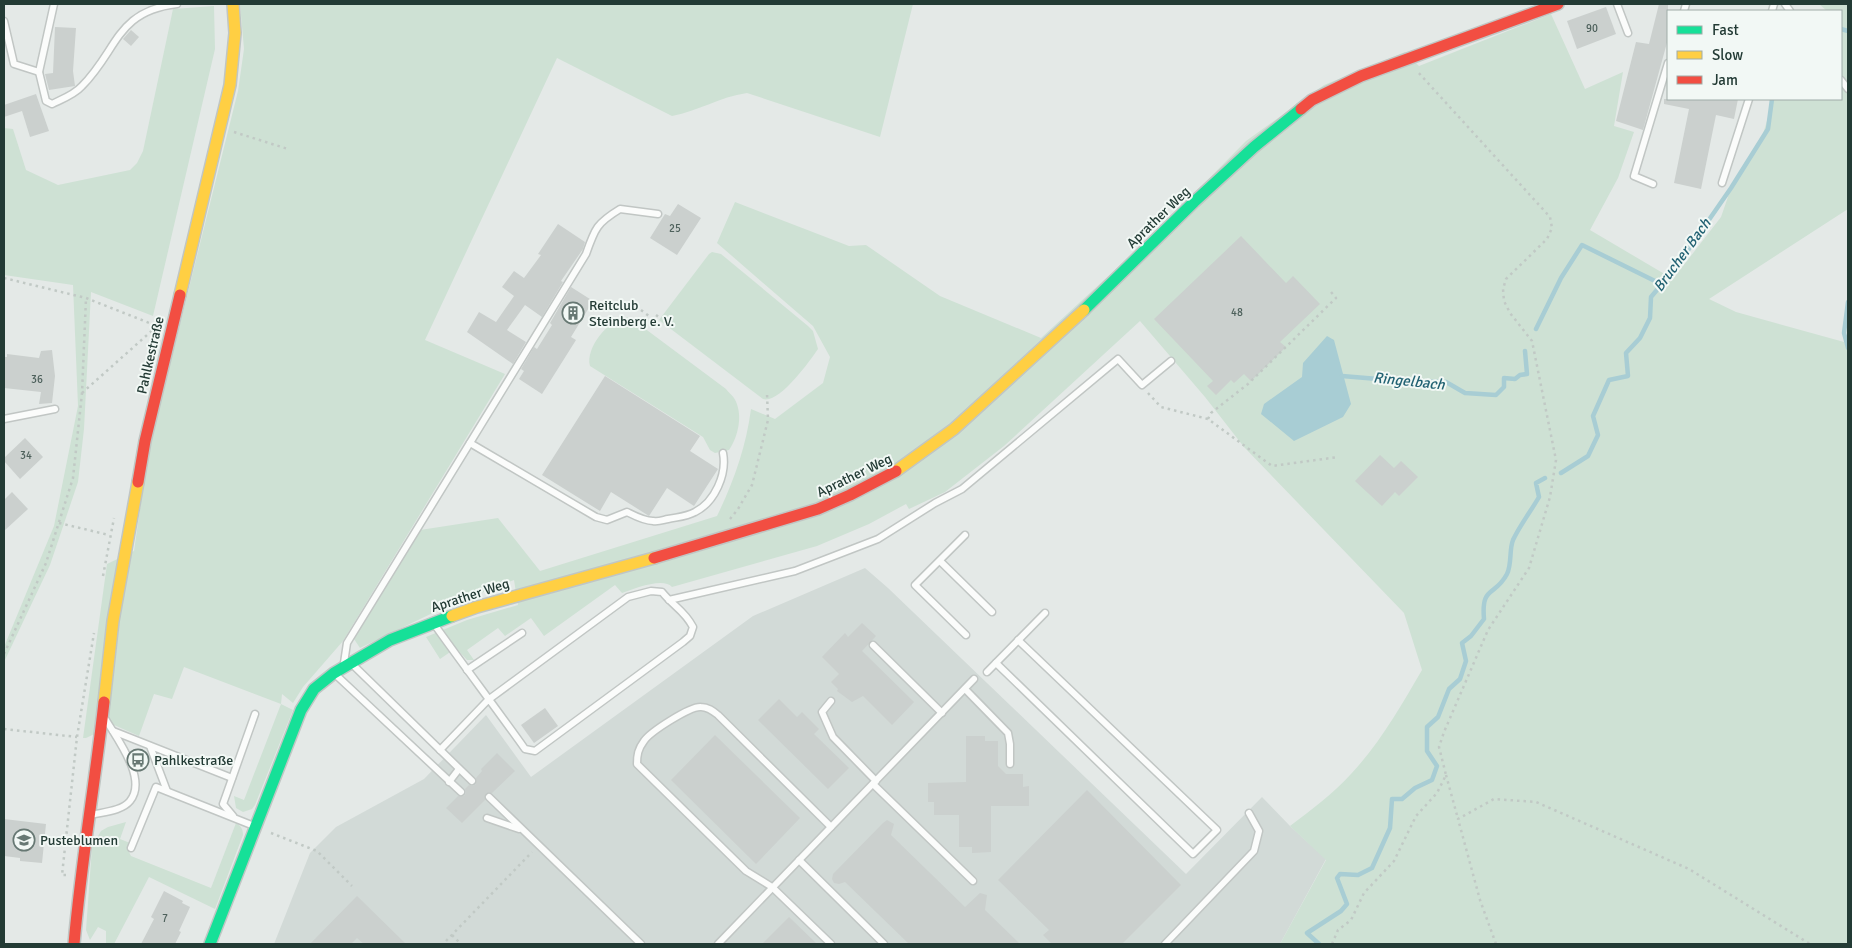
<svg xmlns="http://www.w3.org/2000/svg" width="1852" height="948" font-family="Signika,sans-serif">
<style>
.built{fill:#d2dad7}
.green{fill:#cee1d4}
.water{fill:#a8cdd4}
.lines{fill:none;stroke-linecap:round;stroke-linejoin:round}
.stream{stroke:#a8cdd4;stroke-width:4.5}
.building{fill:#cbd0ce}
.lane-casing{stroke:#c1c6c4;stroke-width:9}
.fast-casing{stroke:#c0c6c4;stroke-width:14}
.slow-casing{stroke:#c0c6c4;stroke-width:14}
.jam-casing{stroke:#c0c6c4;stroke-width:14}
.path{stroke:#c1c9c5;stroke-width:2.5;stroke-dasharray:2.5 4;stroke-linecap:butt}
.lane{stroke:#fbfcfb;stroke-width:6}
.fast{stroke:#16e098;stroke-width:11}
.slow{stroke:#ffcf43;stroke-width:11}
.jam{stroke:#f24e42;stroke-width:11}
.labels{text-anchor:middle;stroke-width:4;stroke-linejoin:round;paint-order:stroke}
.number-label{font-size:11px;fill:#4e615c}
.street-label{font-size:14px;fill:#233b35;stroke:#f2f8f5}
.poi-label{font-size:14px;fill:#233b35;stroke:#f2f8f5;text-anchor:start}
.water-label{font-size:15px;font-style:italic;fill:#226273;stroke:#f2f8f5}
</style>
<rect width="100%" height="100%" fill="#e4e9e7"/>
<path class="built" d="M865 568 888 588 1186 874 1262 797 1290 826 1326 859 1280 944H274L310 853 336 827 424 779 486 715 531 777 753 616Z"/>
<g class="green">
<path d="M240 4H913L880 137 747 93C719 97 699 111 672 116L557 58 425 340 505 374 343 641 303 687 293 703 282 694 281 704 293 710 255 805 252 809 243 812 236 808 234 796 244 800 281 704 184 667 172 699 154 694 139 736 114 725 86 738H83L107 564 134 551 148 453 238 91 244 49Z"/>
<path d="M1819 4H1848V209L1709 299 1736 312 1844 342 1848 352V944H1280L1326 860 1290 826C1311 810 1333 794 1351 774 1380 743 1401 706 1422 670L1404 613 1244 447 1205 397 1140 321 1004 446 945 492 909 509 906 504 869 524 817 546 672 587C663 577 634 589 622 593L615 585 544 636 531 618 505 636 498 628 467 650 474 660H467L456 648 440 659 426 637 467 620 518 605 514 580 443 608 360 648 354 639 420 530 498 518 540 571 717 516C734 481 746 447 751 409L775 419 823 383 830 357 813 326 717 243 735 202 849 246 866 245 940 296 1041 338 1154 234 1246 141 1324 85 1405 52 1419 66 1551 14 1585 89 1623 72 1614 126 1634 132 1618 178 1590 230 1673 279 1721 217 1730 191 1763 134 1770 111 1772 99H1841V11H1827Z"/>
<path d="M214 6 215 49 153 316 91 292 84 429 78 482 50 565 4 662V647L54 526 78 406 73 285 4 275V128L13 129 26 170 58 185 130 170 137 163 143 151 173 9Z"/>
<path d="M712 252 721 254 808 326 813 331 818 349C809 362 779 404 763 399L659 320 709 254Z"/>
<path d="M626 317 632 319 726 389C728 392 732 395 734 398 744 414 738 437 729 450L715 453 710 450 703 437 590 366C585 348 609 319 626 317Z"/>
<path d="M126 822 120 839 130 843 129 852 131 856 211 888 236 823C241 826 243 829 243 835L215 909 149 877 114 944H106V931L98 927 90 940 86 930 92 847 101 831 108 827Z"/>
</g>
<path class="water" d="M1327 336 1334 340 1351 404 1343 417 1294 441 1261 414 1264 404 1302 377 1303 363Z"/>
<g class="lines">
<g class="stream">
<path d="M1841 29 1848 31"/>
<path d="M1848 302 1844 333 1848 348"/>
<path d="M1536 329 1561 278 1582 245 1661 284"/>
<path d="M1342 376 1402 381 1446 382 1465 393 1496 395 1504 387V378L1515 379 1520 375 1527 374 1525 351"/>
<path d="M1561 473 1588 456 1598 435 1593 416 1609 380 1628 376 1626 353 1640 338 1650 318 1651 297 1677 266 1731 188 1768 129 1772 99"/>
<path d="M1319 944 1307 933 1341 911 1347 904 1337 878 1340 874 1358 875 1372 868 1390 828 1392 799H1402L1415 788 1432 780 1437 766 1427 751V727L1438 717 1449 689 1460 679 1466 661 1462 643 1471 636 1484 619C1481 585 1495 597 1507 574 1512 564 1509 550 1513 540 1520 525 1531 511 1539 497L1536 483 1545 478"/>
</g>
</g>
<g class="building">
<path d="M1659 4H1668V39L1643 130 1616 121 1636 42 1649 44Z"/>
<path d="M1606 7 1616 34 1577 49 1567 21Z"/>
<path d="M55 27 76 28 73 71 75 86 49 90 45 74 53 73Z"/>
<path d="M131 30 139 37 131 46 123 39Z"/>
<path d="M36 94 49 131 30 137 22 111 4 117V105Z"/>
<path d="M1664 99H1738L1734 119 1716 115 1701 189 1674 183 1689 109 1664 104Z"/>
<path d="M678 204 701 218 677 255 650 238 665 214 670 216Z"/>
<path d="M558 224 585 242 583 249 561 281 563 282 542 317 525 305 507 330 526 342 513 364 467 332 479 312 496 322 514 296 502 287 514 271 524 278 541 255 538 254Z"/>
<path d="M1241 236 1286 283 1293 276 1320 304 1280 342 1286 347 1251 381 1244 374 1234 383 1231 380 1216 395 1207 386 1213 381 1154 319Z"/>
<path d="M571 287 593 301 571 337 576 340 542 394 519 379 524 371 521 369 534 347 537 349 552 325 550 323Z"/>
<path d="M52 350 55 376 52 403 39 404 41 392 4 388V357H7V354L39 358 41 351Z"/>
<path d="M605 376 700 436 690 451 718 469 694 506 667 488 649 516 611 492 600 511 542 475Z"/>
<path d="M25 438 43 457 20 479 4 461V458Z"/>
<path d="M1380 455 1394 468 1401 461 1418 477 1399 496 1395 492 1382 506 1355 481Z"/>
<path d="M12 492 28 509 4 531V500Z"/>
<path d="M862 623 876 636 862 651 914 702 892 725 863 696 852 702 837 691 838 689 831 682 839 674 822 657 845 633 848 637Z"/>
<path d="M779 699 797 717 802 712 819 729 814 734 849 768 828 789 758 720Z"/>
<path d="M545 708 558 726 534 743 521 725Z"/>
<path d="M715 735 800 818 756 864 671 780Z"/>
<path d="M966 736H985V741H998V766L1006 774H1023V787L1029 786V806H991V852L972 853V847H959V815H934V802H928V783L966 782Z"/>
<path d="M497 753 515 771 492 793H486L485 800 462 823 446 808 458 796H464L466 793 465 789 469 785 473 786 476 784V778L482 771 481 769Z"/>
<path d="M1087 790 1181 885 1122 944H1052L1043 935 1049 930 998 880Z"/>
<path d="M4 819 46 824 42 863 20 861V858L4 856Z"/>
<path d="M887 820 894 824 891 835 965 907 980 893 987 895 985 910 1020 944H909L845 882 839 884 834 883 832 879 833 874 883 823Z"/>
<path d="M164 891 183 901 182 903 190 907 179 931 181 932 175 944H141L154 919 151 917Z"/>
<path d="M357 896 406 944H364L357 938 351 944H310Z"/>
<path d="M789 917 817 944H762Z"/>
</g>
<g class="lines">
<g class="lane-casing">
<g id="lane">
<path d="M1617 4 1628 33"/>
<path d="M1785 4 1790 11"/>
<path d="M1684 11 1686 4"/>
<path d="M1772 11 1774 4"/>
<path d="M4 21 14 64 39 72 54 4"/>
<path d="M39 72 46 101 52 104C62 99 74 95 82 86 118 50 116 11 177 4"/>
<path d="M1841 80 1848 89"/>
<path d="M1722 183 1749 99"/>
<path d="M1653 184 1634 176 1668 63"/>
<path d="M4 419 55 409"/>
<path d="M470 443 596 517 607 520 627 512C635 516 644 521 653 521 658 522 663 520 668 519 677 517 686 517 695 512 715 502 727 474 723 453"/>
<path d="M965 535 915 585 966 635"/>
<path d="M940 561 992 612"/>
<path d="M669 600 795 571 834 556 878 539 935 503 962 489 1118 359 1142 385 1171 361"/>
<path d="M434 624C464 666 495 707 525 749L535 751 683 642 690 636 693 627C684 610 674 607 662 592L651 591 628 597 488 700 440 750"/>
<path d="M873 645 942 713"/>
<path d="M344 663 347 643 586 254C595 228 597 223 620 209L658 214"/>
<path d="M996 663 1193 854 1217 830 1018 640"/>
<path d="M352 664 472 781"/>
<path d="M467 670 522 633"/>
<path d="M987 672 1045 613"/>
<path d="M336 675 461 792"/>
<path d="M965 689 1008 733 1010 744V764"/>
<path d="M831 701 822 712 833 737 876 781"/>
<path d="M113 731 232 778"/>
<path d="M150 746 167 791"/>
<path d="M449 782 459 769"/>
<path d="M873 784 973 881"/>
<path d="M489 797 641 944"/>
<path d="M91 815C103 812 122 811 130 801 148 779 117 739 106 720"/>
<path d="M233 816 223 804 255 714"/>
<path d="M487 818 519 829"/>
<path d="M831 827 718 715C713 711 708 707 701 707 690 706 650 732 644 741 638 749 637 755 637 764L746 871 772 887 831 944"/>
<path d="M131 848 156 787 254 826"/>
<path d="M799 860 884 944"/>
<path d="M718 944 974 679"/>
<path d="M1165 944 1254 851 1259 831 1249 813"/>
</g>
</g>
<g class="fast-casing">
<g id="fast">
<path d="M1084 310 1194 202 1254 147 1301 109"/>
<path d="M210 944 301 710 314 689 334 673 390 640 452 616"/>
</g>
</g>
<g class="slow-casing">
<g id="slow">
<path d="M180 295 230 85 235 33 233 4"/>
<path d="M896 471 954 429 1084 310"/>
<path d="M452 616 477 607 654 558"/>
<path d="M104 702 113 621 138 482"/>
</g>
</g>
<g class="jam-casing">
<g id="jam">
<path d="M1301 109 1312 100 1361 76 1558 4"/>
<path d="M138 482 145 441 180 295"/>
<path d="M654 558 818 509 850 495 896 471"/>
<path d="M74 944C81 863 95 783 104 702"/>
</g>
</g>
<g class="path">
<path d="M234 132 288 149"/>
<path d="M4 278 86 298 157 326"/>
<path d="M641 310 649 316"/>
<path d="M656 315 660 318"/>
<path d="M82 393 156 327"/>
<path d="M1148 393 1161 407 1208 419 1272 466 1338 457"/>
<path d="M1208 419 1211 413 1248 384 1336 298 1331 292"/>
<path d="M730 519 738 509 752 485 768 420 767 393"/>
<path d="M59 523 109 535"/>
<path d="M103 576 114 518"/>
<path d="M4 654 46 563 73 478 82 393 86 298"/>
<path d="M4 729 77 737"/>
<path d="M1446 775 1458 819"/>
<path d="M271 833 317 851 352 886"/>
<path d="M66 875H62L77 737 94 633"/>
<path d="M452 935 461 944"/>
<path d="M446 941 532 852"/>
<path d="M1332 944 1338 930 1351 920 1364 893 1394 861 1416 816 1437 793 1446 775 1439 747 1444 732 1488 630 1529 568 1550 497 1556 460 1532 341 1510 313 1504 301 1503 289 1506 279 1547 239 1552 228 1550 217 1417 71"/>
<path d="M1496 944 1480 900 1458 819 1494 799 1536 802 1689 869 1810 944"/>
</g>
<use href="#lane" class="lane"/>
<use href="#fast" class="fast"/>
<use href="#slow" class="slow"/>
<use href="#jam" class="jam"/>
</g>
<defs>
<g id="building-ring" transform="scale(1.125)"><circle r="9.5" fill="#f2f8f5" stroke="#677873" stroke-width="1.5"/><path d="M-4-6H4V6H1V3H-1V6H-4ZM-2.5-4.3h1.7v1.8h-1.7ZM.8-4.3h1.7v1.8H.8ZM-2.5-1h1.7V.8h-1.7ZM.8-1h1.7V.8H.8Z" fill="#677873"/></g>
<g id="bus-ring" transform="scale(1.125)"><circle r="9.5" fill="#f2f8f5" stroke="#677873" stroke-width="1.5"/><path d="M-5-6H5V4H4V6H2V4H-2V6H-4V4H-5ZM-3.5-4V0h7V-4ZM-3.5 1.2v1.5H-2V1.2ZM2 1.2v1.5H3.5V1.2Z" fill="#677873"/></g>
<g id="school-ring" transform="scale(1.125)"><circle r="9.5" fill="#f2f8f5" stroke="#677873" stroke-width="1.5"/><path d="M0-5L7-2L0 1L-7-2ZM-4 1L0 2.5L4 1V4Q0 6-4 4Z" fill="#677873"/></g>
</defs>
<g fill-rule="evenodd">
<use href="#building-ring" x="573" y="313"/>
<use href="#bus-ring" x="138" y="760"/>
<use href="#school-ring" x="24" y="840"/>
</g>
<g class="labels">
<g class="number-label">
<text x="1592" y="32">90</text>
<text x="675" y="232">25</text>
<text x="1237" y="316">48</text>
<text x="37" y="383">36</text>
<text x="26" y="459">34</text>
<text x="165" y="922">7</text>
</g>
<g class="street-label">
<text transform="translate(1158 217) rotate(-44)" y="5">Aprather Weg</text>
<text transform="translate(150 355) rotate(-77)" y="5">Pahlkestraße</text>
<text transform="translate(854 475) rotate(-26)" y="5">Aprather Weg</text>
<text transform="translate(470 595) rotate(-18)" y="5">Aprather Weg</text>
</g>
<g class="poi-label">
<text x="589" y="310">Reitclub<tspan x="589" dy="16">Steinberg e. V.</tspan></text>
<text x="154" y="765">Pahlkestraße</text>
<text x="40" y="845">Pusteblumen</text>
</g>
<g class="water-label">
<text transform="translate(1682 255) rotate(-54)" y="5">Brucher Bach</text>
<text transform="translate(1409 381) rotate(6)" y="5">Ringelbach</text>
</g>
</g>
<rect width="1852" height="948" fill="none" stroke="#233b35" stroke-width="10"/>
<rect x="1667" y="10" width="175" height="90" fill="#f2f8f5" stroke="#9faca8"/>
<rect x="1677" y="26" width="25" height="8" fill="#16e098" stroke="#9faca8"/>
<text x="1712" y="35" font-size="15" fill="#233b35">Fast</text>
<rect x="1677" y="51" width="25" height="8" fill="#ffcf43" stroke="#9faca8"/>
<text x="1712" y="60" font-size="15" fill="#233b35">Slow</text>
<rect x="1677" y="76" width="25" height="8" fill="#f24e42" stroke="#9faca8"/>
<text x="1712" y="85" font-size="15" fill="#233b35">Jam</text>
</svg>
